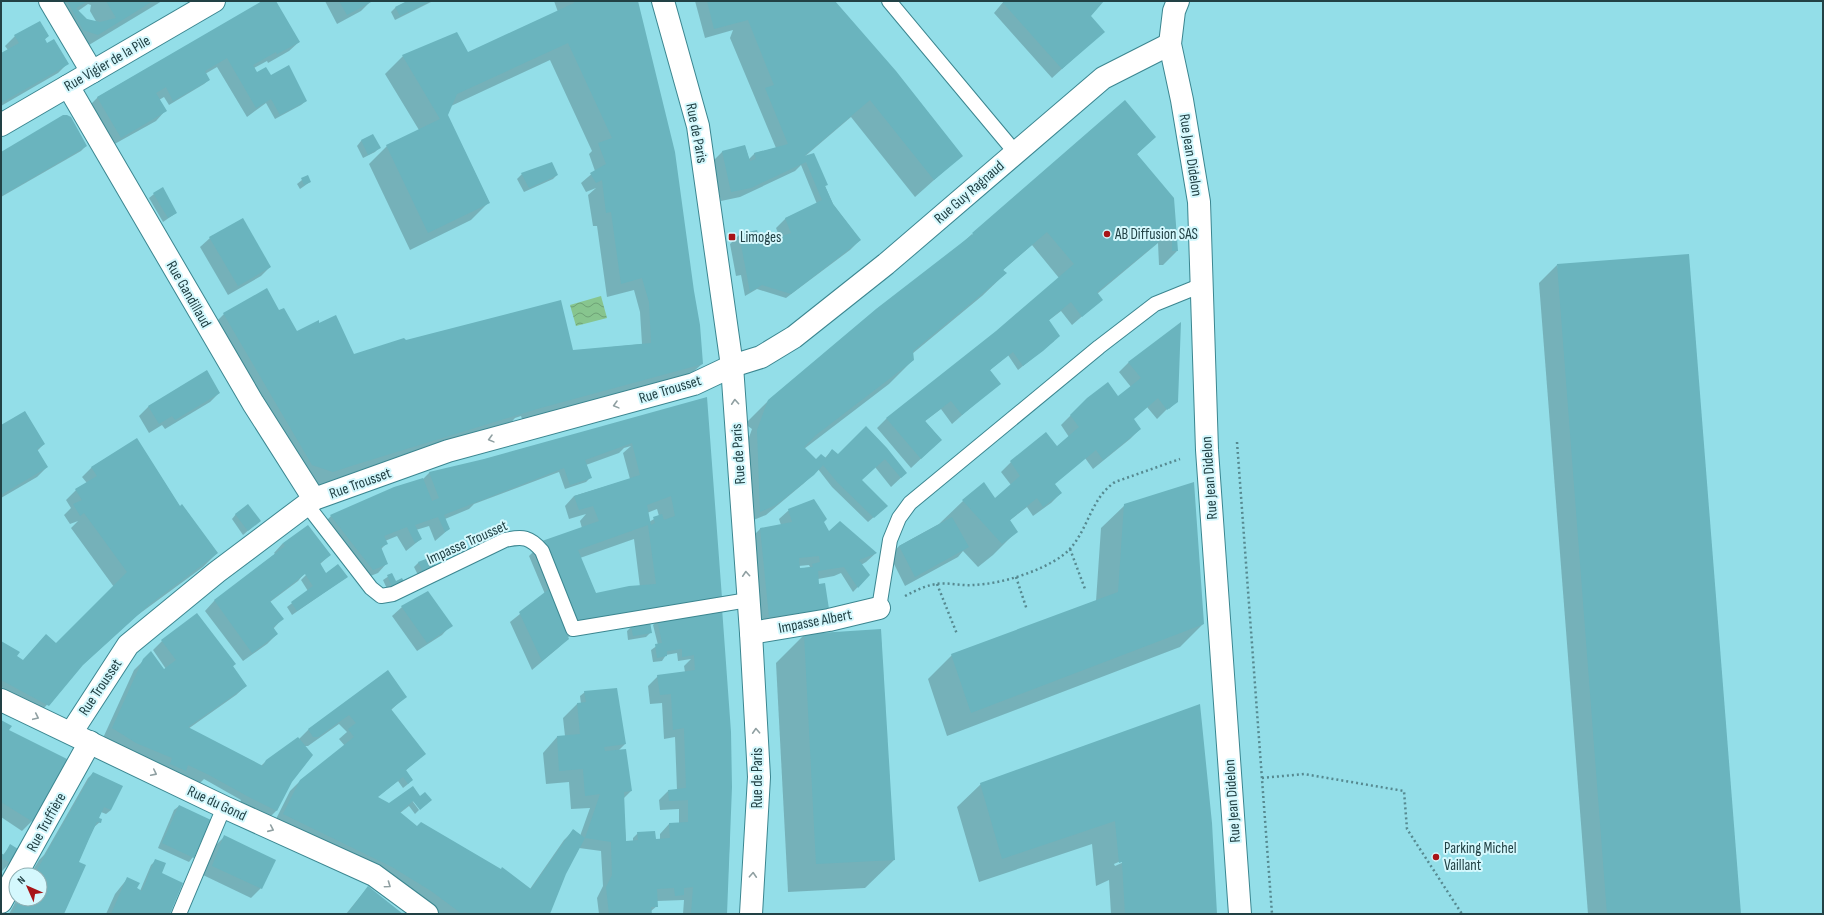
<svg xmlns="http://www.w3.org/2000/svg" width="1824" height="915" font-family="'Sofia Sans Condensed',sans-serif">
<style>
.water{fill:url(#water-waves)}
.shadow{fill:#0003;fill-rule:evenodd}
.building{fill:#6ab4be;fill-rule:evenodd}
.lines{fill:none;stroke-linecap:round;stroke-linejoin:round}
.service-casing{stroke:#3b8690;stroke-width:16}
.minor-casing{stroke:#3b8690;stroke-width:24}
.tertiary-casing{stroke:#3b8690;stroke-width:24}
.path{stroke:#568990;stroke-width:2.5;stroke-dasharray:2 3;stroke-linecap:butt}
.service{stroke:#fff;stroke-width:14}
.minor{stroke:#fff;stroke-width:22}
.tertiary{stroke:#fff;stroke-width:22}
.oneway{stroke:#90a0a2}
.poi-dot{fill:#a81417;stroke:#d4f8fd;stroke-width:1.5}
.labels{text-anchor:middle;stroke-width:4;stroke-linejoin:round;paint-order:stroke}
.street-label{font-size:15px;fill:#224145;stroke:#d4f8fd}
.poi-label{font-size:15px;fill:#224145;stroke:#d4f8fd;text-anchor:start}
</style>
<defs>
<pattern id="water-waves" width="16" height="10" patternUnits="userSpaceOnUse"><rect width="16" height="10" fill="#87c58e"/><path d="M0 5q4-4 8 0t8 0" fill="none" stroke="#6ea276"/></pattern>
</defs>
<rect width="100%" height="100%" fill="#93dee8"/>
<path class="water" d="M601 296 607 318 576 326 570 305Z"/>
<g class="shadow">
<path d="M46 1H162L84 48ZM88 4 91 5 90 11 97 23 86 19 78 11Z"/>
<path d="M264 1H275L299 42 289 51 268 63 267 61 254 68 256 73 271 77 306 101 301 105 275 119 266 103 247 117 217 67 205 74 209 80 204 84 169 105 164 97 159 100 165 111 156 121 111 146 88 107 98 97Z"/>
<path d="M325 1H370V2L361 11 337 24Z"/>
<path d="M410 1H433L395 20 391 12 395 8Z"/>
<path d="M554 1H637L702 364 692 373 631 390 627 394 523 422 521 416 515 418 506 428 315 490 206 332 224 314 279 311 297 333 318 324 354 356 404 342 572 351 642 344 640 312 634 290 607 297 597 226H593L588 195 596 188 586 192 581 183 595 171 589 154 592 151 550 60 451 106 447 115 489 202 471 220 410 250 369 164 387 146 419 130 385 74 403 56 468 54 558 12Z"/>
<path d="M695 1H833L961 156 915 197 851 117 803 158 826 185 825 186 833 204 860 240 850 250 786 298 757 289 745 296 741 275 736 276 730 244 740 234 761 244 780 238 776 228 786 218 817 204 801 165 795 171 740 197 721 201 712 162 722 152 745 146 749 159 755 153 776 148 730 38 733 30 705 38Z"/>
<path d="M1004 1H1103L1090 16 1103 32 1052 78 994 13Z"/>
<path d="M15 36H48L44 40 47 44 68 63 58 73 1 106V55L8 50 5 46Z"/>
<path d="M373 136 379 148 375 152 363 158 357 146 361 141Z"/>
<path d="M1155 137 1136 155 1173 198 1177 251 1163 265H1159L1158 243 1097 294 1101 300 1072 325 1061 311 1048 321 1054 341 1018 370 1008 355 989 371 976 403 952 424 941 409 925 421 941 440 911 468 877 428 886 419 997 332 1059 278 1032 245 1003 270 1006 273 982 296 912 354 913 360 889 384 804 449 816 460 825 458 832 450 838 455 866 428 906 473 891 487 875 467 861 480 882 510 868 522 832 487 818 469 803 484 766 515 751 521 748 440 752 429 745 424 769 400 960 245 972 234V235Z"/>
<path d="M86 146 81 151 1 197V153Z"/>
<path d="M522 174 557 175 553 179 524 192 517 179Z"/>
<path d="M307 176 310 182 300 189 297 184Z"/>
<path d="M154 194 176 213 163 222 149 198Z"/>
<path d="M210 238 270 267 261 276 228 295 200 247Z"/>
<path d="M1557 265 1740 914H1588L1539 283Z"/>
<path d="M1180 325 1177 401 1169 409V407L1157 419 1147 407 1133 419 1140 429 1130 439 1093 469 1085 458 1054 484 1061 493 1051 503 1033 516 1027 507 1009 521 1016 532 993 555 978 567 963 551 958 557 905 586 890 556 899 546 939 524 963 501 984 484 995 499 1011 485 1001 472 1011 462 1029 448H1057L1069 437 1061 425 1088 398H1118L1131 387 1119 372 1128 363Z"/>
<path d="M206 372 219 393 210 402 165 429 162 425 149 433 139 416 148 407Z"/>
<path d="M706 399 707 612 730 732V834L726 914H683L684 900 657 901V906L651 911V914H599L597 898 603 886 601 851 579 848 565 873 549 914H440L421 900 274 823 290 791 300 781 345 746 339 739 347 732 339 724 308 746H305L291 782 276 811 267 820 238 806 241 800 204 779 199 784 103 738 134 670 151 653 164 670 166 669 153 650 162 641 235 664 232 667 246 686 236 695 188 729 261 766 266 761 299 739 308 730 388 672 405 697 391 710 424 754 405 771 412 779 408 784 403 788 398 781 377 797 389 804 414 801 413 802 419 810 415 814 409 806 400 813 417 827 530 889 564 840 574 830 580 836 590 808 571 809 569 782 546 784 543 753 557 737 565 736 563 718 577 704H581L580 696 585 692 625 744 618 751 631 791 623 799 626 842H633V838L638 833 653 840H660V834L669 824H679V809L660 810 659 800 669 790H677L675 737 664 739 662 703 650 704 648 686 658 676 685 672 684 666 691 659 678 661 677 653 666 655 662 661 653 662 651 650 658 645 653 625 657 621 649 622 651 632 646 637 628 640 627 631 633 625 567 637 568 638 558 648 532 670 510 622 545 594 529 556 543 542 582 528 580 521 586 514 569 519 565 506 574 496 630 479 623 453 631 446 624 448 619 453 586 465 591 477 586 482 565 489 559 472 474 504 469 509 445 519 449 529 435 541 429 526 416 530 421 539 406 551 397 536 385 541 386 544 381 549 387 563 378 573 363 579 321 526 331 516 395 488 422 480 429 473 468 464ZM657 509 659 516 649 522 647 513ZM634 539 640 587 596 594 580 558Z"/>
<path d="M1 426 44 444 37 451 47 467 37 477 1 498Z"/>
<path d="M137 440 180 507 217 553 203 567 135 617 78 669 38 715 21 698 1 687V642L22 661 57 644 114 587 71 528 78 521 70 524 64 515 71 508 66 500 76 490 87 483 82 477 92 467Z"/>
<path d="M1125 505 1203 624 1180 647 947 736 928 679 952 655 1096 601 1101 528Z"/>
<path d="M789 510 823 521 829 533 876 553 866 562 861 565 869 575 853 592 841 573 834 576 818 579V585L828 609 760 626 751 538 760 529 781 525 779 519ZM809 565 810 567 799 569V566Z"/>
<path d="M236 514 259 521 243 535 232 519Z"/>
<path d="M283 543 330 555 320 564 326 574 347 577 292 615 287 607 308 591 301 580 309 572 307 570 298 581 270 602 282 619 273 629 277 634 267 644 243 661 205 611 214 601 275 554 274 553Z"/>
<path d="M430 558 431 572 419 577 414 567 418 563Z"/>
<path d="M392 574 395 582 402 579 388 591 383 580Z"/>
<path d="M402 607 451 625 442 635 417 651 392 616Z"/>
<path d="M804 635 894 860 865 888 788 892 776 663Z"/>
<path d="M1199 706 1216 914H1111L1109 880 1096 886 1092 844 979 882 957 807 981 784ZM1187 832V834L1115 866 1114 864Z"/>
<path d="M1 721 8 731 32 821 22 831 1 817Z"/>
<path d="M93 773 111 810 106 814 101 812 98 818 100 822 94 827 78 862 63 914H9L17 899H40V875H30L39 860 44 855 88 778Z"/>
<path d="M179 806 193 857 189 862 158 848 174 810Z"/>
<path d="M225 836 261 888 251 898 203 875 215 846Z"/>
<path d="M10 846V863L1 872V854L3 855Z"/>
<path d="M156 860 161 873 169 914H106L115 894 127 879 140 891 151 865Z"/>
<path d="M368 887 401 914H346Z"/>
</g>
<g class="building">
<path d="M67 1H88L76 8 87 19 100 22 116 18 106 1H153L98 35 83 30Z"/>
<path d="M262 1H276L300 42 277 54 276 52 253 65 257 72 266 67 271 75 289 65 307 101 280 115 271 99 256 108 227 58 205 71 210 80 173 101 166 87 156 93 167 111 121 138 97 97Z"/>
<path d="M339 1H373L347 15Z"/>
<path d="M407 1H431L400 16 395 7Z"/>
<path d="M574 1H638L675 152 694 291 700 325 703 364 537 409 351 466 333 472 312 465 223 313 267 288 279 310 284 308 297 331 319 320V323L336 315 354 354 404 338 406 340 561 300 573 350 651 343 649 302 642 278 621 284 611 212 606 213 602 180 596 183 590 173 606 164 598 143 612 138 568 43 457 94 448 115 490 203 428 233 386 145 440 119 402 55 457 32 468 52 574 3Z"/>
<path d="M707 1H835L896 71 963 156 934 180 870 100 804 156 814 153 828 185 825 186 833 204 861 240 791 294 762 285 750 292 739 234 757 230 761 243 791 233 785 218 822 200 806 162 751 188 731 192 722 151 745 145 750 161 756 159 754 153 788 144 765 88 774 85 748 20 714 29Z"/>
<path d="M1004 1H1104L1091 16 1105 32 1062 69 1003 3Z"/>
<path d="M40 21 49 36 45 39 47 43 54 39 69 64 1 103V53L19 43 14 35Z"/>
<path d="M1125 100 1156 137 1137 154 1174 198 1178 251H1172V231L1097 292 1103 300 1082 317 1071 302 1049 320 1060 336 1043 351 1023 366 1013 352 990 370 1001 384 962 415 951 401 925 421 942 440 921 459 886 418 996 331 1074 264 1047 232 1003 270 1007 273 913 351 914 360 816 435 804 447 816 459 821 454 826 458 832 449 838 454 866 426 887 448 907 473 901 478 885 459 862 480 888 506 874 518 837 482 823 465 814 475 776 505 760 512 757 430 768 400 876 309 973 234 972 233Z"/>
<path d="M63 115H67L71 117 87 146 1 196V152Z"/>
<path d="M373 134 381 148 368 155 361 140Z"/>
<path d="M552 162 558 175 529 188 521 173Z"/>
<path d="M308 175 311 182 304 185 301 178Z"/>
<path d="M163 187 177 213 168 218 153 193Z"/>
<path d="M243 218 271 267 238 286 209 237Z"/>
<path d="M1689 254 1741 914H1607L1557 264Z"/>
<path d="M1181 322 1178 402 1167 410 1158 398 1134 419 1141 429 1103 460 1096 450 1055 484 1062 493 1043 507 1037 498 1010 520 1018 532 1002 544 962 500 984 482 995 498 1020 476 1010 461 1046 432 1057 446 1079 427 1070 415 1087 398 1108 382 1118 396 1141 378 1128 362Z"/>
<path d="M207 370 220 393 175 420 172 416 159 424 148 406Z"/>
<path d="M707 397 722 598 577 624 542 541 599 521 593 506 579 510 574 496 640 475 632 443 585 460 592 478 570 485 564 468 446 514 444 515 450 529 445 532 438 517 415 525 422 539 415 543 407 527 384 536 388 544 381 547 388 564 373 570 330 515 394 487 423 478 432 501 439 498 429 472 484 459ZM671 496 675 516 664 520 662 514 653 517 655 523 651 525 647 505ZM648 525 656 584 629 586 596 593 578 550Z"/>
<path d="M25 411 45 444 37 449 48 467 1 495V425Z"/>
<path d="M137 438 180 506 182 504 218 553 150 604 83 665 49 706 1 680V641L20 652 17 656 23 660 46 634 56 643 127 572 84 513 80 516 73 504 82 500 75 489 97 476 91 467Z"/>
<path d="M1194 482 1204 624 971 713 951 654 1118 592 1124 504Z"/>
<path d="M814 499 827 519 824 522 829 531 840 521 877 553 859 560 870 575 858 588 844 567 818 571 819 584 825 583 829 609 769 617 760 528 792 522 788 509ZM819 556 820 562 812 564 813 567 800 568 799 558Z"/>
<path d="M248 504 261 521 248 531 235 514Z"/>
<path d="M952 517 969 547 915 577 899 546Z"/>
<path d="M308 525 331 555 320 563 326 573 338 564 348 577 297 611 291 602 313 586 305 574 270 601 284 619 273 627 278 634 252 653 214 600 285 546 283 543Z"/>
<path d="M431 557 437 568 424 574 418 562Z"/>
<path d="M392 573 396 581 402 578 404 582 392 587 387 575Z"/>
<path d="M549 589 569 639 542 661 519 612Z"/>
<path d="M428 591 453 626 427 643 401 606Z"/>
<path d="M722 608 731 732 732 787 727 914H691L693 887 684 888V895L675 896 674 888 657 889 658 907H651L652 914H609L606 887 612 875 611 842 585 838 600 794 585 796 583 769 559 771 557 736 580 734 577 703 586 702 584 691 617 688 626 744 604 747 605 751 626 749 632 791 624 792 626 841 638 840 637 832 655 831 656 839 670 838 669 823 688 822V800L669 801 668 790 686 788 684 728 673 730 671 694 660 695 657 675 695 670 694 655 682 657V649L667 651V656L657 658 655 644 662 643 657 619Z"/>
<path d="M197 613 236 664 233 666 247 686 188 727 263 766 266 760 298 737 313 755 292 782 277 811 247 796 209 775 188 765 186 771 170 764 172 758 136 743 112 728 143 659 151 651 164 669 176 660 161 640Z"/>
<path d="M650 622 652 633 633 636 631 626Z"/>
<path d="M881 629 895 860 816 864 804 634Z"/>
<path d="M388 670 407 697 391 709 426 754 406 770 413 780 408 784 403 777 378 797 389 803 413 786 420 796 425 792 432 800 420 810 413 801 400 812 417 826 421 822 501 869 502 867 531 889 573 829 585 838 566 874 550 914H468L465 912 462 914 431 891 392 867 283 814 300 780 354 737 348 729 356 723 349 715 318 737H313L308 729Z"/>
<path d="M1200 704 1212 823 1217 914H1125L1122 862 1119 863 1115 821 1002 859 980 783Z"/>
<path d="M1 720 12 726 9 730 71 761 33 822 1 802Z"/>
<path d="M93 772 123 786 111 810 104 807 99 818 102 819 101 823 97 822 89 839 79 862 86 865 64 914H12L20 899H40V875H34Z"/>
<path d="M179 805 211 820 194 858 162 843Z"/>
<path d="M224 835 276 860 262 889 212 866Z"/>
<path d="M10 844 18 849 11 863 1 858V853L4 855Z"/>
<path d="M155 859 166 863 162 873 183 883 170 914H111L127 877 140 883 137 888 142 891Z"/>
<path d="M368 886 403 914H347Z"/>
</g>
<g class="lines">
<g class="service-casing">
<g id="service">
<path d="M889 1 1015 152"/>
<path d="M307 505 371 588 381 596 393 594 505 540C523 536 530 537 542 551L573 629 748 600"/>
<path d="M879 608 890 540 899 518 910 503 1099 347 1155 304 1202 285"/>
<path d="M179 914 224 807"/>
</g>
</g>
<g class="minor-casing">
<g id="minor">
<path d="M50 1 92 72"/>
<path d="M1178 1 1174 11 1170 44 1182 100 1199 202 1207 450 1240 914"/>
<path d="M68 86 253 403 314 499"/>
<path d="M1 125 214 1"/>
<path d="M751 633 829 620 879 608"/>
<path d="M1 700 224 807 374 875 427 914"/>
<path d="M71 733 128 645 217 572 314 499 448 451 694 384 732 366 761 357 794 337 886 264 1103 78 1170 44"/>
<path d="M1 902 90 742"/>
</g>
</g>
<g class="tertiary-casing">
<path id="tertiary" d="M663 1 698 126 732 366 751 633 759 777 751 914"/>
</g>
<g class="path">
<path d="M1237 442 1272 914"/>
<path d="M1070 549 1085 589"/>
<path d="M1016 577 1027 610"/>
<path d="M937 584 957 634"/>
<path d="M905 596C915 591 924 586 936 584 948 582 961 586 973 585 1001 584 1039 572 1062 556 1088 537 1088 500 1115 482L1180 459"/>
<path d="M1262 778 1304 774 1404 791 1407 829 1462 914"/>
</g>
<use href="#service" class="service"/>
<use href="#minor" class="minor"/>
<use href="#tertiary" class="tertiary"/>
</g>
<defs><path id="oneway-chevron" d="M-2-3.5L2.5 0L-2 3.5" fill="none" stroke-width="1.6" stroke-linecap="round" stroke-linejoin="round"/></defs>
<g class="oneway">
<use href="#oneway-chevron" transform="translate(735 402) rotate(-94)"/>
<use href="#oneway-chevron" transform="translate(616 405) rotate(165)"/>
<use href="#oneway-chevron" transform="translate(491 439) rotate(165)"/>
<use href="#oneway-chevron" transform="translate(746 574) rotate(-94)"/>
<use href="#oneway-chevron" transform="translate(36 717) rotate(25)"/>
<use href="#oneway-chevron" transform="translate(756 731) rotate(-93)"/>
<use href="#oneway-chevron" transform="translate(154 773) rotate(26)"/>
<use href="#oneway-chevron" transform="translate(271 829) rotate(24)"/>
<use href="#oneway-chevron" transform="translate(753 875) rotate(-87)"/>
<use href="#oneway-chevron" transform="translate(388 885) rotate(35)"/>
</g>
<g class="poi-dot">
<circle cx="1107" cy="234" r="4"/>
<rect x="728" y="233" width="8" height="8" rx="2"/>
<circle cx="1436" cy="857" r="4"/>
</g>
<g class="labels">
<g class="street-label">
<text transform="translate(107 63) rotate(-30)" y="5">Rue Vigier de la Pile</text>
<text transform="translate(697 133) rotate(79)" y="5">Rue de Paris</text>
<text transform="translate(1191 155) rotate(81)" y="5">Rue Jean Didelon</text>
<text transform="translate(969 192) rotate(-41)" y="5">Rue Guy Ragnaud</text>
<text transform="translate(189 294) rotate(60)" y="5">Rue Gandillaud</text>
<text transform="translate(670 389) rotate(-17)" y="5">Rue Trousset</text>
<text transform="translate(738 454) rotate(-94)" y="5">Rue de Paris</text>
<text transform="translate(1209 478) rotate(-94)" y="5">Rue Jean Didelon</text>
<text transform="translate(360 483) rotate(-20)" y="5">Rue Trousset</text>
<text transform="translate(467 542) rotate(-24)" y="5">Impasse Trousset</text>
<text transform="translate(815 621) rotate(-11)" y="5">Impasse Albert</text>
<text transform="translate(100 687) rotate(-56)" y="5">Rue Trousset</text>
<text transform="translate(757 778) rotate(-90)" y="5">Rue de Paris</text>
<text transform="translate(1232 801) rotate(-94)" y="5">Rue Jean Didelon</text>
<text transform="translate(217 803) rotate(25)" y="5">Rue du Gond</text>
<text transform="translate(46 822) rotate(-61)" y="5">Rue Truffière</text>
</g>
<g class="poi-label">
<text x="1115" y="239">AB Diffusion SAS</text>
<text x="740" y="242">Limoges</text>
<text x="1444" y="853">Parking Michel<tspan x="1444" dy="17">Vaillant</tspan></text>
</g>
</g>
<rect width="1824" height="915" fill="none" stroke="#224145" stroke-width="4"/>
<g transform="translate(28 887) rotate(315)"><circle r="19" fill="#d4f8fd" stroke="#8dafb3"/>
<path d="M0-3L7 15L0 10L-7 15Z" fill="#a81417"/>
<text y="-6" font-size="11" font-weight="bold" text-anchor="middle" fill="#224145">N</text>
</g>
</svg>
